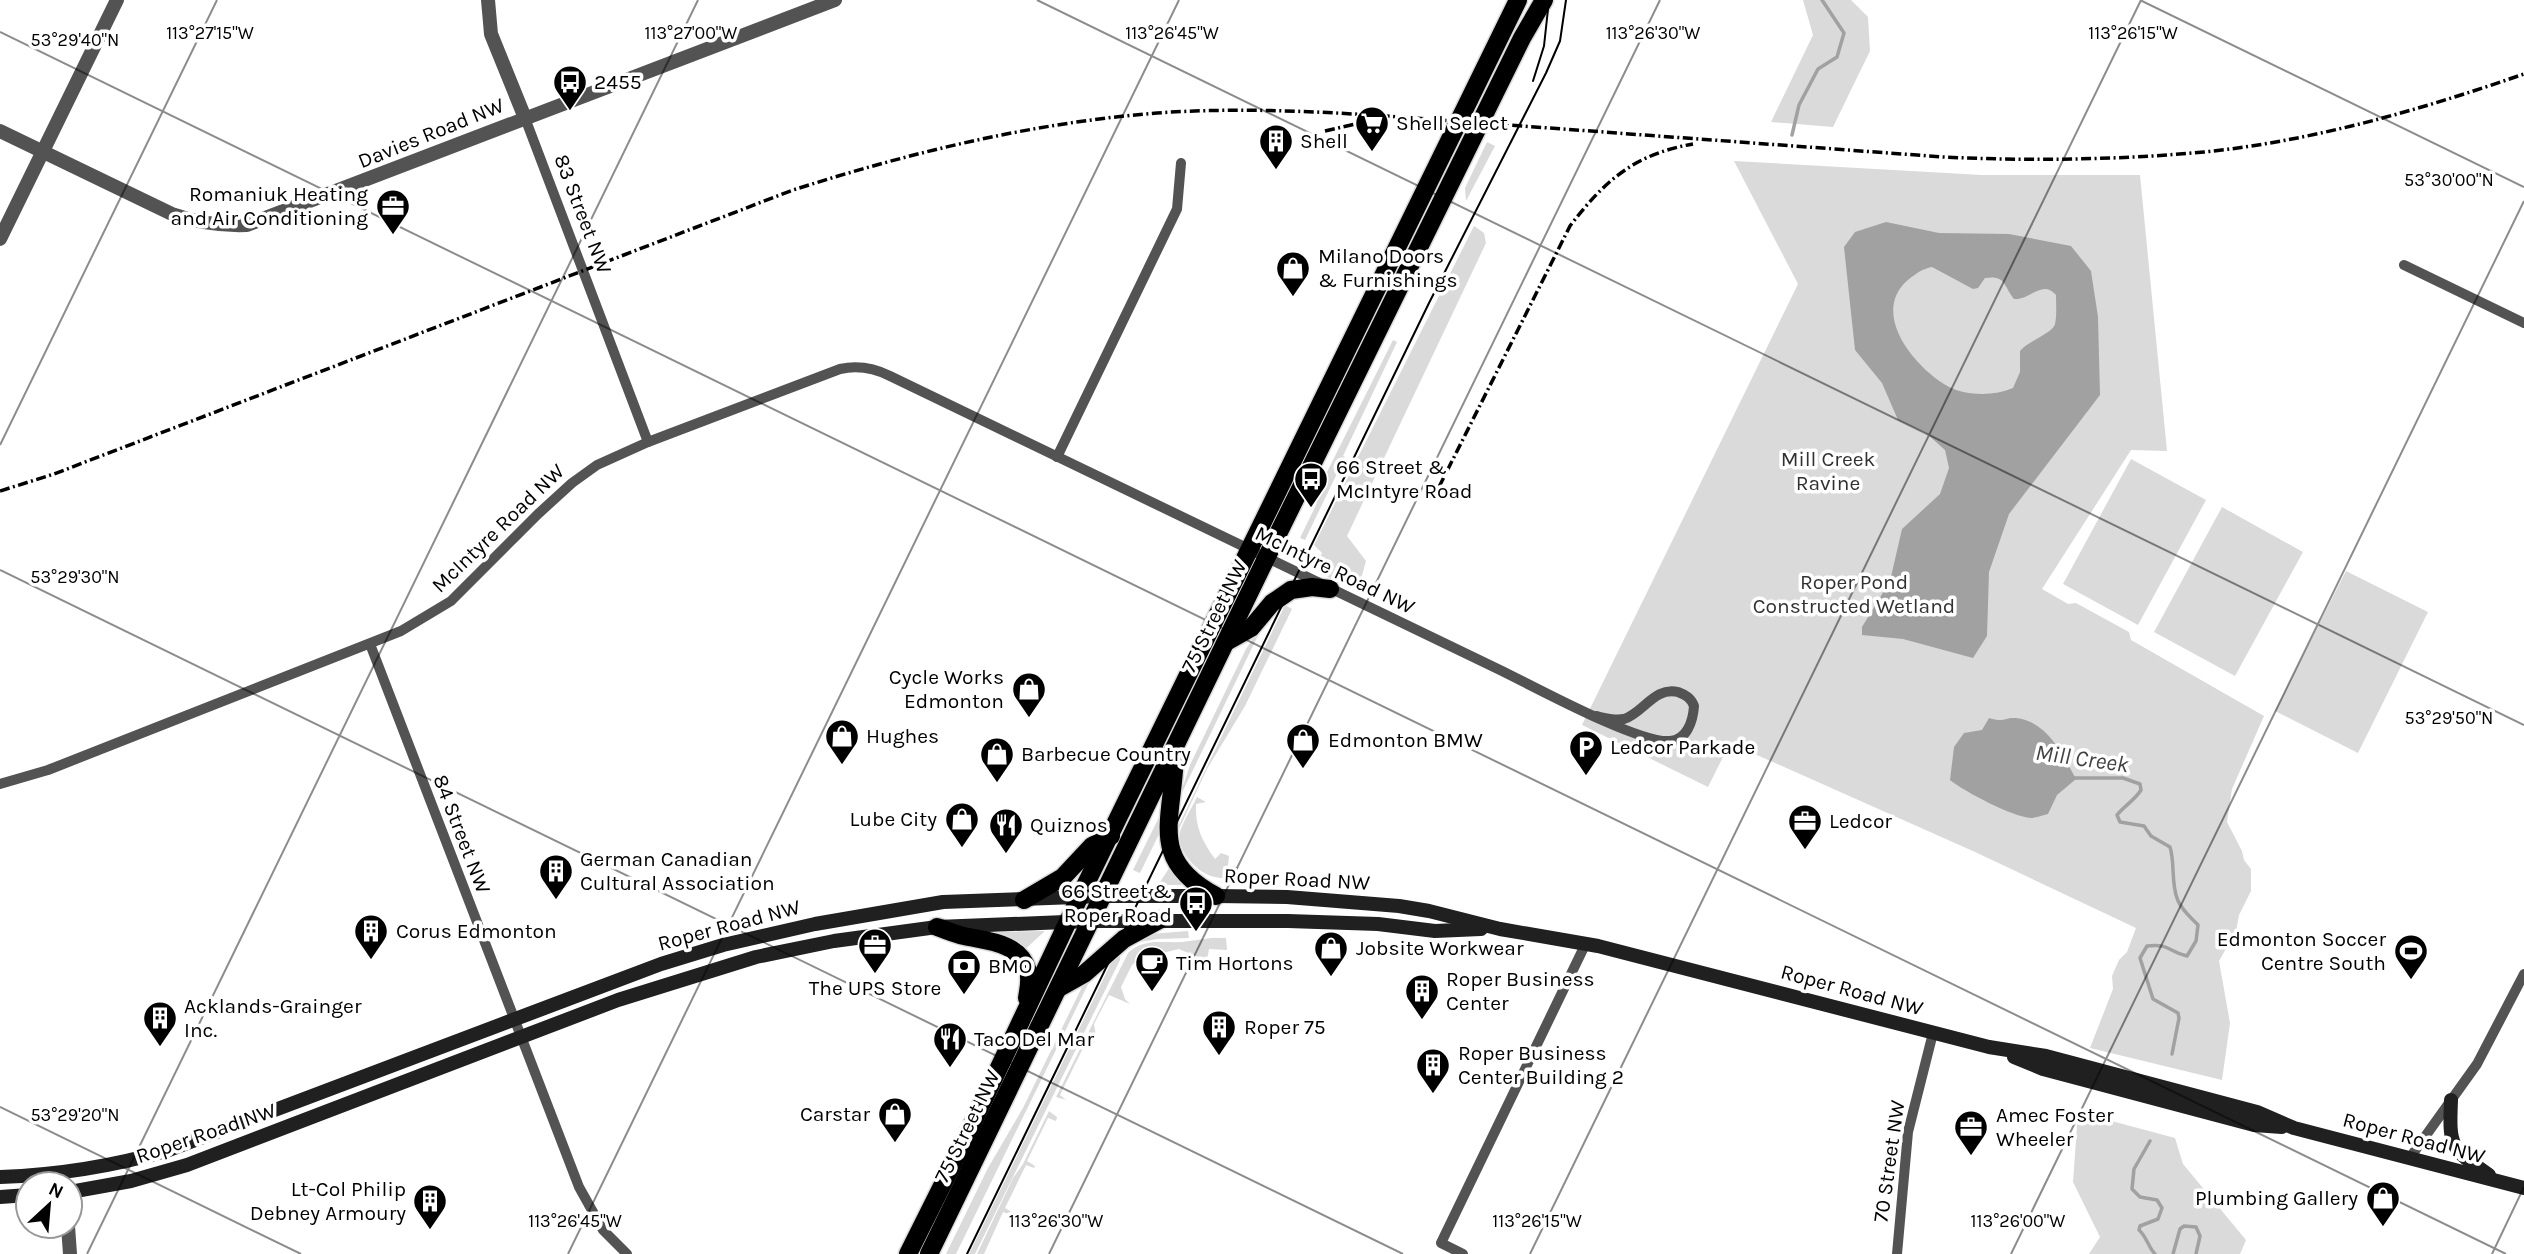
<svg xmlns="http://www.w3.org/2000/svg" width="2524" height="1254" font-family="Karla,sans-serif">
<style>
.green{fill:#dadada}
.water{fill:#a1a1a1;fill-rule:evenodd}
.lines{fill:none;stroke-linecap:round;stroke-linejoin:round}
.stream{stroke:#a1a1a1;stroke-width:3.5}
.primary-casing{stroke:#dbdbdb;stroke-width:21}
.minor{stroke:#535353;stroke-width:10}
.tertiary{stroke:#535353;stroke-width:14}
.secondary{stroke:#202020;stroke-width:14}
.primary{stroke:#000;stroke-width:18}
.tram{stroke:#000;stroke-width:2}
.rail{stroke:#000;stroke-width:3.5;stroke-dasharray:10 3.5 2 3.5;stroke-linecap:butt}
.ticks{fill:none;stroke:#000;stroke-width:2;stroke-opacity:0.45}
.labels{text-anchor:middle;stroke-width:7;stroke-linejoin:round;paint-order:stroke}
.poi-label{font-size:21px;fill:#000;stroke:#fff;text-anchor:start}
.street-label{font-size:21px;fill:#000;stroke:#fff}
.park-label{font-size:21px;fill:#313131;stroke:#fff}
.water-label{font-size:23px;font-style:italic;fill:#424242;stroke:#fff}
.ticks-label{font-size:18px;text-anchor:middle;fill:#000;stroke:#fff;stroke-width:7;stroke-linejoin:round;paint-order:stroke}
</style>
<rect width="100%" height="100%" fill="#fff"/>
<g class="green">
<path d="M1803 0H1851L1868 17 1870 51 1833 127 1771 122 1813 35Z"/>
<path d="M1468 125H1473L1322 429 1342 381Z"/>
<path d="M1487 142 1495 146 1466 201 1465 188Z"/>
<path d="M1734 161 1982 175H2140L2167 451 2131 450 2042 589 2068 604 2076 603 2129 632 2131 640 2264 716 2232 789 2227 822 2242 851 2244 860 2251 869V891L2239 915 2236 931 2219 961 2230 1023 2222 1080 2090 1048 2113 989 2112 976 2119 960 2127 952 2136 928 1975 852 1730 743 1708 787 1582 725 1798 284Z"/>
<path d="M1474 226 1484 233 1486 243 1347 536 1366 561 1361 579 1364 582C1343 590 1332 578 1314 569L1322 553 1314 545Z"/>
<path d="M1393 340 1397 342 1343 456 1345 457 1305 540 1300 538 1317 503 1313 500Z"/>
<path d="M2131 459 2206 500 2138 625 2063 584Z"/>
<path d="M2222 507 2303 552 2235 676 2154 632Z"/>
<path d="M2346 571 2428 612 2358 753 2275 711Z"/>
<path d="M1285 605 1292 609 1245 706 1207 769 1179 829V845L1183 855 1181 856 1175 833Z"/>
<path d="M1266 619 1178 801 1190 765 1246 649Z"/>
<path d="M1197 797 1206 802 1196 804C1195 827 1202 841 1215 859L1221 853 1229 856 1228 866 1238 867 1237 878C1230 878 1222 879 1215 877 1198 874 1176 851 1180 832 1183 821 1192 808 1197 797Z"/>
<path d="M1164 807 1161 830 1140 873 1133 870Z"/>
<path d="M1170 867H1171L1184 885H1158Z"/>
<path d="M1188 931 1189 938 1157 939 1134 943 1150 934Z"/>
<path d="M982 932 1044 931V932L1022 952Z"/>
<path d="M1211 938H1226L1227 950 1209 949 1207 961 1179 949 1141 958 1132 965 1121 987 1125 999 1130 1004 1109 995 1094 1024 1096 1036 1093 1047 1085 1044 1060 1095 1066 1100 1056 1097 1128 953C1143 938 1162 943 1182 942 1192 941 1201 939 1211 938Z"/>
<path d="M1115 955 1120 957V960L975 1254H969Z"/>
<path d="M1096 968 956 1254H946L988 1168 1023 1108 1083 985Z"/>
<path d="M1049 1111 1057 1117 1056 1121 1048 1118 1027 1161 1035 1166 1034 1168 1026 1165 1005 1208 1012 1212 1011 1215 1003 1212 984 1254H977L1013 1178 1023 1164Z"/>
<path d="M2078 1112 2175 1138 2183 1164 2246 1240 2240 1254H2089L2100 1237 2073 1182Z"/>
</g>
<g class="water">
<path d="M1886 222 1939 233 2009 234 2071 246 2091 271 2098 317 2100 395 2009 514 1989 572 1987 636 1973 658 1903 639 1862 635V627L1890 581 1902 529 1940 494 1949 468 1945 450 1926 433 1898 420 1882 383 1855 350 1844 247 1855 232ZM1932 267 1973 289 1978 288 1985 278C2006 275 2003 285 2014 299 2031 300 2042 279 2056 295 2056 304 2057 315 2055 324 2053 333 2028 341 2020 351V372L2013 388C1995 396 1967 396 1949 387 1916 369 1868 313 1909 279 1917 273 1922 269 1932 267Z"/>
<path d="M1989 718C2005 723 2004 717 2016 718 2047 721 2063 755 2076 779L2057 795 2048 814C2043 815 2036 818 2031 818 2013 817 1965 792 1950 780L1954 747 1964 733 1982 730Z"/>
</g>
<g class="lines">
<g class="stream">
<path d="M1792 135 1799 105 1818 69 1837 57 1844 33 1822 0"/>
<path d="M2071 778H2123L2140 784 2141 790C2135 800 2124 806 2117 815L2120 822 2144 826 2151 836 2170 847C2175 863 2171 882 2177 898 2180 908 2190 917 2198 925L2196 941 2187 956C2168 952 2170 943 2147 946L2140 958 2153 999 2178 1013 2179 1018 2172 1054"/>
<path d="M2150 1141 2134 1169 2132 1189 2140 1197 2157 1200 2162 1208 2158 1219 2140 1226 2139 1230C2147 1237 2148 1247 2155 1254"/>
<path d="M2173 1254 2180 1229 2184 1226 2196 1227 2200 1236 2196 1254"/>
</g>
<g class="primary-casing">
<g id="primary">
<path d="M1228 641 1251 628 1272 603 1291 590 1312 587 1330 589"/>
<path d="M1175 753C1174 818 1146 859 1216 896"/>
<path d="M1024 900 1063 877 1092 846 1111 836"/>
<path d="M937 927C946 930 955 934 964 936 987 941 1020 942 1028 971 1031 980 1028 990 1027 998"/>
<path d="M1059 988 1084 974 1124 939 1159 920"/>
<path d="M908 1254 963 1144 1079 898 1518 0"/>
<path d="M929 1254 1274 542 1522 38 1544 0"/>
</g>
</g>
<g class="minor">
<path d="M525 118 648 442"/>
<path d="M2404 265 2524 323"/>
<path d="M1057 457 1177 209 1181 163"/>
<path d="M370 644 579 1187 603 1230 627 1254"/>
<path d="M0 784 48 770 401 631 451 601 538 514 572 483 597 465 648 442 840 369C858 365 874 368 890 376 1094 473 1296 573 1500 670 1533 686 1639 744 1670 741 1687 740 1693 721 1694 706 1691 698 1686 695 1678 692 1655 686 1643 713 1624 719 1614 721 1605 718 1596 716"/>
<path d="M2409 1159 2477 1064 2524 974"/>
<path d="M1463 1254 1441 1243 1586 943"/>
<path d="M1897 1254 1908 1132 1933 1033"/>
</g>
<g class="tertiary">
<path d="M488 0 491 34 525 118"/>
<path d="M0 131 172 214C198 223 220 226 247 225L835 0"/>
<path d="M0 239 117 0"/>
<path d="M68 1226 70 1254"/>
</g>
<g class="secondary">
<path d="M2014 1057 2043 1069 2254 1125 2282 1127"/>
<path d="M2451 1100C2449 1147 2450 1148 2489 1175"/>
<path d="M0 1177C58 1175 114 1166 169 1150L661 964 723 945 815 924 943 902 1102 896H1216L1287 897 1399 906 1429 911 1500 929 1598 946 1989 1047 2046 1056 2257 1112 2294 1128 2524 1188"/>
<path d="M70 1192 131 1181 187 1165 618 1000 756 957 834 941 937 927 1090 921H1288L1378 924 1435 931 1481 929"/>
<path d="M0 1197 28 1195"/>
</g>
<use href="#primary" class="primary"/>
<g class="tram">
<path d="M1533 81 1544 46 1549 0"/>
<path d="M967 1254 1429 303 1546 73 1560 41 1566 0"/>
</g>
<g class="rail">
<path d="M1325 131 1369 121"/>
<path d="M1439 487 1570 226C1605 180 1635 154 1693 144"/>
<path d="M0 491 54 474 793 190C912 152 1032 123 1157 113 1270 105 1382 116 1495 124 1644 135 1794 146 1943 157 2030 161 2117 160 2204 152 2313 141 2420 110 2524 74"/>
</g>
</g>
<path class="ticks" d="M1037 0 2524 725M2140 0 2524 187M0 32 2506 1254M0 445 217 0M0 570 1403 1254M0 1107 301 1254M87 1254 698 0M568 1254 1179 0M1049 1254 1660 0M1530 1254 2141 0M2011 1254 2524 201M2492 1254 2524 1187"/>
<defs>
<g id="bus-pin" transform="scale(1.75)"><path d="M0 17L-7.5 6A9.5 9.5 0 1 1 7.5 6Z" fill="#000" stroke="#fff"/><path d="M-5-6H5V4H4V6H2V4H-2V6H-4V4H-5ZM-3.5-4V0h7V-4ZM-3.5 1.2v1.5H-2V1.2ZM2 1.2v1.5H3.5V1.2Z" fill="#fff"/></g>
<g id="supermarket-pin" transform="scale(1.75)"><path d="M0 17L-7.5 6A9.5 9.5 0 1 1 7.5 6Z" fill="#000" stroke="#fff"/><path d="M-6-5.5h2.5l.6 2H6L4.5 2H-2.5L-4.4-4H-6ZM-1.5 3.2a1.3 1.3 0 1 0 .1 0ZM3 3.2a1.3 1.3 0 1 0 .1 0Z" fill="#fff"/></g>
<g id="building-pin" transform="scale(1.75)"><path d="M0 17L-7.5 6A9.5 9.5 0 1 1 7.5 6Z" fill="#000" stroke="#fff"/><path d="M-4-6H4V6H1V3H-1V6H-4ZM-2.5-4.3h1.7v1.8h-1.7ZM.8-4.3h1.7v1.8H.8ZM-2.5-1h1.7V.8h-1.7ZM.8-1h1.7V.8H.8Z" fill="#fff"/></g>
<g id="office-pin" transform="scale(1.75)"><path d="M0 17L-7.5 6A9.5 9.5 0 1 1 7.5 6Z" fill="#000" stroke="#fff"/><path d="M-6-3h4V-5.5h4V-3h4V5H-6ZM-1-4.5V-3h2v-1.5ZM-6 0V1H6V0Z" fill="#fff"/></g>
<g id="shop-pin" transform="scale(1.75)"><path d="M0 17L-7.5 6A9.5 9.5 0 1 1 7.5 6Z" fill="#000" stroke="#fff"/><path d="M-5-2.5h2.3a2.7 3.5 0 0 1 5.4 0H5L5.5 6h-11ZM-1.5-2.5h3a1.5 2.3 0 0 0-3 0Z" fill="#fff"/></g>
<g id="parking-pin" transform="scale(1.75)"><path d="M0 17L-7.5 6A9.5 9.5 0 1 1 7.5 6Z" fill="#000" stroke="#fff"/><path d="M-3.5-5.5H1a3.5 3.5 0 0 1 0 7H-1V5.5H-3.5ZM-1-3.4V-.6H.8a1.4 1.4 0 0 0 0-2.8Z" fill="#fff"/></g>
<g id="restaurant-pin" transform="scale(1.75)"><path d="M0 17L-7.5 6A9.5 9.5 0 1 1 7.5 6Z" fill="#000" stroke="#fff"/><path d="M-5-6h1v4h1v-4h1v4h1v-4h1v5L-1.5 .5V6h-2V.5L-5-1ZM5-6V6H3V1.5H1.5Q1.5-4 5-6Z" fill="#fff"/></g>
<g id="stadium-pin" transform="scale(1.75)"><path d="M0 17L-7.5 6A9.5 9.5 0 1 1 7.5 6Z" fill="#000" stroke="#fff"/><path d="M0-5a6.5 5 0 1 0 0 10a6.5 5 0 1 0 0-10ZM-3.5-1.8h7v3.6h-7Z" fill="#fff"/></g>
<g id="cafe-pin" transform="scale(1.75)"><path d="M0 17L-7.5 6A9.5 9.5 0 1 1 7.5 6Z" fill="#000" stroke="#fff"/><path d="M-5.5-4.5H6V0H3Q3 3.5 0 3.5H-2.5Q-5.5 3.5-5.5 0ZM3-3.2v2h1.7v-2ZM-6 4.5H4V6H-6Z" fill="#fff"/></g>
<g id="bank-pin" transform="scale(1.75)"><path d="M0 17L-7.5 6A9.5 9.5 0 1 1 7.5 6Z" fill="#000" stroke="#fff"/><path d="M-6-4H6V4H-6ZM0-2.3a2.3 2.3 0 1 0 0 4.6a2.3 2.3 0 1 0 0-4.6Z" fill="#fff"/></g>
</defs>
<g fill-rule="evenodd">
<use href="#bus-pin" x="570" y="82"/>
<use href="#supermarket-pin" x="1372" y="123"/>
<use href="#building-pin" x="1276" y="141"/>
<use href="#office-pin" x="393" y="206"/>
<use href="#shop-pin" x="1293" y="268"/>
<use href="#bus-pin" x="1311" y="479"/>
<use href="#shop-pin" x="1029" y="689"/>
<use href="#shop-pin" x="842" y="736"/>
<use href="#shop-pin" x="1303" y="740"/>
<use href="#parking-pin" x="1586" y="747"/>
<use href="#shop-pin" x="997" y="754"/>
<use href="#shop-pin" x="962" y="819"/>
<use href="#office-pin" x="1805" y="821"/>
<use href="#restaurant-pin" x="1006" y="825"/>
<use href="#building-pin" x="556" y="871"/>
<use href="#bus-pin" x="1196" y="903"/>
<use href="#building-pin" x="371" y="931"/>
<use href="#office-pin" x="875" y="945"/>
<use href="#shop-pin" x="1331" y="948"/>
<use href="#stadium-pin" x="2411" y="951"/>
<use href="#cafe-pin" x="1152" y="963"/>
<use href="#bank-pin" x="964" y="966"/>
<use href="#building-pin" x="1422" y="991"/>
<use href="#building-pin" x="160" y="1018"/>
<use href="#building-pin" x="1219" y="1027"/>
<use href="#restaurant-pin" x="950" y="1039"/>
<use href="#building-pin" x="1433" y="1065"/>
<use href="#shop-pin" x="895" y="1114"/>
<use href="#office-pin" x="1971" y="1127"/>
<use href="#shop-pin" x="2383" y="1198"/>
<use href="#building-pin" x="430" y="1201"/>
</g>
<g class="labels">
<g class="poi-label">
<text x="594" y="89">2455</text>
<text x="1396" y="130">Shell Select</text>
<text x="1300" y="148">Shell</text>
<text x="368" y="201" text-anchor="end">Romaniuk Heating<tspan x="368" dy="24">and Air Conditioning</tspan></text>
<text x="1318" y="263">Milano Doors<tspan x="1318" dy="24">&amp; Furnishings</tspan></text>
<text x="1336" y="474">66 Street &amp;<tspan x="1336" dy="24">McIntyre Road</tspan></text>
<text x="1004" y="684" text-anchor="end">Cycle Works<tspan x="1004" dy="24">Edmonton</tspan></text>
<text x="866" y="743">Hughes</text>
<text x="1328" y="747">Edmonton BMW</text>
<text x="1610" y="754">Ledcor Parkade</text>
<text x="1021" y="761">Barbecue Country</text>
<text x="937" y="826" text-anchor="end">Lube City</text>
<text x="1829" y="828">Ledcor</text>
<text x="1030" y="832">Quiznos</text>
<text x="580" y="866">German Canadian<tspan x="580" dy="24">Cultural Association</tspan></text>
<text x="1172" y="898" text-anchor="end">66 Street &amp;<tspan x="1172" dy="24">Roper Road</tspan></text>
<text x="396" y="938">Corus Edmonton</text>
<text x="2386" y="946" text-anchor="end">Edmonton Soccer<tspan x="2386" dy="24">Centre South</tspan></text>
<text x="1356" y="955">Jobsite Workwear</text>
<text x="1176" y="970">Tim Hortons</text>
<text x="988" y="973">BMO</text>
<text x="1446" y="986">Roper Business<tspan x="1446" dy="24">Center</tspan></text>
<text x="875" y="995" text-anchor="middle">The UPS Store</text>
<text x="184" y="1013">Acklands-Grainger<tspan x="184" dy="24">Inc.</tspan></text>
<text x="1244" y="1034">Roper 75</text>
<text x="974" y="1046">Taco Del Mar</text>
<text x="1458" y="1060">Roper Business<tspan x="1458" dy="24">Center Building 2</tspan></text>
<text x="870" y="1121" text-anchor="end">Carstar</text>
<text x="1996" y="1122">Amec Foster<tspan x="1996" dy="24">Wheeler</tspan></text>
<text x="406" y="1196" text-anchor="end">Lt-Col Philip<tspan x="406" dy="24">Debney Armoury</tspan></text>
<text x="2358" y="1205" text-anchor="end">Plumbing Gallery</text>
</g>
<g class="street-label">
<text transform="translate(431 133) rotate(-22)" y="7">Davies Road NW</text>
<text transform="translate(583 214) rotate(69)" y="7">83 Street NW</text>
<text transform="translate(498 528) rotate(-44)" y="7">McIntyre Road NW</text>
<text transform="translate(1335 570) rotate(26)" y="7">McIntyre Road NW</text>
<text transform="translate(1214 616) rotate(-64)" y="7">75 Street NW</text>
<text transform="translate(462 834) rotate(69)" y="7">84 Street NW</text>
<text transform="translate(1297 879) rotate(3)" y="7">Roper Road NW</text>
<text transform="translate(729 925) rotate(-15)" y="7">Roper Road NW</text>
<text transform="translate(1852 990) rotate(15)" y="7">Roper Road NW</text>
<text transform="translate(967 1126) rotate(-64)" y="7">75 Street NW</text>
<text transform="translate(206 1133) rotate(-19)" y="7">Roper Road NW</text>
<text transform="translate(2414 1138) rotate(15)" y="7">Roper Road NW</text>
<text transform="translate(1889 1161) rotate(-82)" y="7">70 Street NW</text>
</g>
<g class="park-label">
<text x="1828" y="466">Mill Creek<tspan x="1828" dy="24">Ravine</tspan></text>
<text x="1854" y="589">Roper Pond<tspan x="1854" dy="24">Constructed Wetland</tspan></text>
</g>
<g class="water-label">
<text transform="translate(2082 758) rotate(8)" y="8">Mill Creek</text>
</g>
</g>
<g class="ticks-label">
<text x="210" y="39">113°27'15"W</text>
<text x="691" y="39">113°27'00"W</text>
<text x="1172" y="39">113°26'45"W</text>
<text x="1653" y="39">113°26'30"W</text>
<text x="2133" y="39">113°26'15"W</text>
<text x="75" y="46">53°29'40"N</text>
<text x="2449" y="186">53°30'00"N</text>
<text x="75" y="583">53°29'30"N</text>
<text x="2449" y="724">53°29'50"N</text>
<text x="75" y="1121">53°29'20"N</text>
<text x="575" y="1227">113°26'45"W</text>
<text x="1056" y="1227">113°26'30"W</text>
<text x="1537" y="1227">113°26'15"W</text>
<text x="2018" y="1227">113°26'00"W</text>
</g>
<g transform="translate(49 1205) rotate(26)"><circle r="33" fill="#ffffff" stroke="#999999" stroke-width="2"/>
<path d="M0-5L12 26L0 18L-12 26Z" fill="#000000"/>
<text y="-10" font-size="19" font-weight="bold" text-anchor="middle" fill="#000000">N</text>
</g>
</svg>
